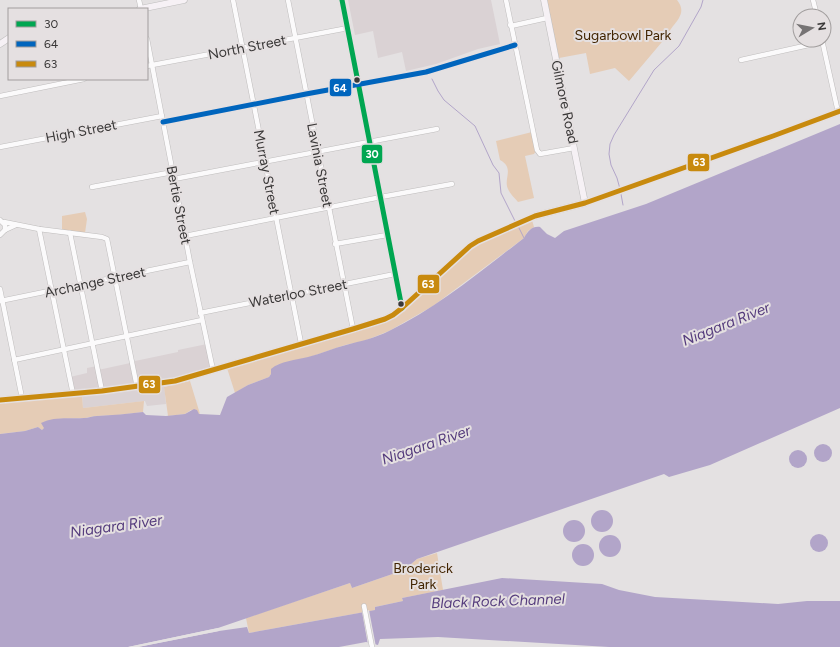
<svg xmlns="http://www.w3.org/2000/svg" width="840" height="647" font-family="Figtree,sans-serif">
<style>
.built{fill:#dad2d4}
.green{fill:#e5ccb6}
.water{fill:#b2a5c9}
.pier{fill:#e4e1e2}
.lines{fill:none;stroke-linecap:round;stroke-linejoin:round}
.stream{stroke:#b2a5c9;stroke-width:1}
.minor-casing{stroke:#bfbdbd;stroke-width:5.5}
.major-casing{stroke:#bfbebe;stroke-width:7}
.minor{stroke:#fbfafb;stroke-width:4.5}
.major{stroke:#f6f1f5;stroke-width:6}
.bus-1-casing{stroke:#e5e0e1;stroke-width:8}
.bus-2-casing{stroke:#e5e0e1;stroke-width:8}
.bus-3-casing{stroke:#e5e0e1;stroke-width:8}
.bus-1{stroke:#00a651;stroke-width:5}
.bus-2{stroke:#0065bd;stroke-width:5}
.bus-3{stroke:#c88a0e;stroke-width:5}
.bus-dot{fill:#3a3838;stroke:#e5e0e1;stroke-width:1.5}
.labels{text-anchor:middle;stroke-width:4;stroke-linejoin:round;paint-order:stroke}
.park-label{font-size:14px;fill:#422502;stroke:#e5e0e1}
.street-label{font-size:14px;fill:#3a3838;stroke:#e5e0e1}
.water-label{font-size:15px;font-style:italic;fill:#553c7d;stroke:#e5e0e1}
.line-badge{stroke:#e5e0e1;stroke-width:1.5}
.badge-label{font-size:11px;text-anchor:middle;font-weight:bold;fill:#fff}
</style>
<rect width="100%" height="100%" fill="#e4e1e2"/>
<g class="built">
<path d="M348 0H491L500 44 478 49 436 64 406 71 402 52 378 58 373 31 355 35Z"/>
<path d="M207 344 213 370 164 383 166 404 147 406 145 401 83 408 82 394H73L70 377 87 373V368L97 366 98 370 135 362V361L178 352V350Z"/>
</g>
<g class="green">
<path d="M547 0H677C689 15 673 22 667 36L629 81 615 68 590 74 586 53 559 58Z"/>
<path d="M532 132 537 149 534 154 525 156 534 198 518 202C515 198 510 194 508 189 503 179 515 168 500 160L496 141Z"/>
<path d="M85 212 87 219 85 233 62 230V216Z"/>
<path d="M532 220 534 227 528 231 524 238 433 306 389 331 364 341 345 345 310 357 277 365 269 377 248 385 235 393 227 368 383 322 397 316 470 248Z"/>
<path d="M190 381 200 414 191 410 185 414 168 416 164 387Z"/>
<path d="M82 396 83 408 144 401 143 412 118 415 96 416 85 418 56 419 42 430 38 427 25 431 0 434V403Z"/>
<path d="M437 553 443 590 402 598 403 601 375 607 376 610 249 633 246 618 350 583 352 588 404 570 417 559Z"/>
</g>
<g class="water">
<path d="M840 124V408L710 465 669 477 664 474 417 559 404 570 352 588 350 583 218 628 128 647H0V434L25 431 38 427 42 430 44 428 41 423C54 416 70 419 84 418 88 418 93 416 97 416 112 415 128 414 143 412L146 415 166 416 185 414 194 409 197 410 199 414 220 415 227 397 248 385 269 377 271 374V369C280 361 296 360 308 357 321 354 333 348 346 345 361 341 375 338 389 331 438 307 481 271 524 238 528 231 532 226 540 227L547 234 555 238 564 231 646 204Z"/>
<circle cx="823" cy="453" r="9"/>
<circle cx="798" cy="459" r="9"/>
<circle cx="602" cy="521" r="11"/>
<circle cx="574" cy="531" r="11"/>
<circle cx="819" cy="543" r="9"/>
<circle cx="610" cy="546" r="11"/>
<circle cx="583" cy="555" r="11"/>
<path d="M502 578 602 584 619 590 655 597 778 604 807 601H840V647H609L438 637 380 639 378 645 366 642 339 647H138L219 631 247 627 249 633 359 613 375 610V607L403 601 402 598Z"/>
</g>
<g class="pier">
<path d="M369 610 376 647 368 645 362 612Z"/>
<path d="M218 628 219 631 138 647H128Z"/>
</g>
<g class="lines">
<g class="stream">
<path d="M432 79 438 91 444 100 475 126 493 165 499 173 501 193 515 221"/>
<path d="M620 189 617 178 611 165 609 154 610 144 614 135 654 70 679 46 701 7 703 0"/>
<path d="M621 194 623 205"/>
<path d="M518 226 524 238"/>
</g>
<g class="minor-casing">
<g id="minor">
<path d="M139 0 141 9"/>
<path d="M233 0 301 343"/>
<path d="M288 0 353 329"/>
<path d="M342 0 402 308"/>
<path d="M506 0 537 150 540 154 574 148"/>
<path d="M813 0 817 16"/>
<path d="M510 25 511 26 547 18"/>
<path d="M147 39 190 262 213 370"/>
<path d="M822 40 838 112"/>
<path d="M741 60 822 42"/>
<path d="M147 66 348 28"/>
<path d="M0 96 84 79"/>
<path d="M163 122 306 94 426 72 515 45"/>
<path d="M0 147 162 116"/>
<path d="M174 179 437 129"/>
<path d="M92 187 173 172"/>
<path d="M0 220 5 225V230"/>
<path d="M4 222 39 229 102 237 107 239 137 387"/>
<path d="M39 229 73 394"/>
<path d="M70 233 102 391"/>
<path d="M0 235 5 230 16 225"/>
<path d="M185 236 381 197 452 184"/>
<path d="M335 244 387 235"/>
<path d="M0 289 22 398"/>
<path d="M0 301 190 262"/>
<path d="M200 313 395 274"/>
<path d="M14 360 202 320"/>
<path d="M364 606 372 647"/>
</g>
</g>
<g class="major-casing">
<g id="major">
<path d="M544 0 585 203"/>
<path d="M140 9 184 0"/>
<path d="M0 44 9 38"/>
<path d="M0 400 102 391 175 381 353 329 385 319 393 315 402 308 470 246 478 241 535 216 585 203 773 136 840 111"/>
</g>
</g>
<use href="#minor" class="minor"/>
<use href="#major" class="major"/>
<g class="bus-1-casing">
<path id="bus-1" d="M342 0 402 308"/>
</g>
<g class="bus-2-casing">
<path id="bus-2" d="M163 122 306 94 426 72 515 45"/>
</g>
<g class="bus-3-casing">
<path id="bus-3" d="M0 400 102 391 175 381 353 329 385 319 393 315 402 308 470 246 478 241 535 216 585 203 773 136 840 111"/>
</g>
<use href="#bus-1" class="bus-1"/>
<use href="#bus-2" class="bus-2"/>
<use href="#bus-3" class="bus-3"/>
</g>
<g class="bus-dot">
<circle cx="357" cy="80" r="3.5"/>
<circle cx="401" cy="304" r="3.5"/>
</g>
<g class="labels">
<g class="park-label">
<text x="623" y="40">Sugarbowl Park</text>
<text x="423" y="573">Broderick<tspan x="423" dy="16">Park</tspan></text>
</g>
<g class="street-label">
<text transform="translate(247 47) rotate(-11)" y="5">North Street</text>
<text transform="translate(565 102) rotate(78)" y="5">Gilmore Road</text>
<text transform="translate(81 131) rotate(-11)" y="5">High Street</text>
<text transform="translate(320 165) rotate(79)" y="5">Lavinia Street</text>
<text transform="translate(267 172) rotate(79)" y="5">Murray Street</text>
<text transform="translate(179 205) rotate(79)" y="5">Bertie Street</text>
<text transform="translate(95 282) rotate(-12)" y="5">Archange Street</text>
<text transform="translate(298 293) rotate(-11)" y="5">Waterloo Street</text>
</g>
<g class="water-label">
<text transform="translate(726 324) rotate(-22)" y="5">Niagara River</text>
<text transform="translate(426 445) rotate(-19)" y="5">Niagara River</text>
<text transform="translate(116 526) rotate(-8)" y="5">Niagara River</text>
<text transform="translate(498 601) rotate(-2)" y="5">Black Rock Channel</text>
</g>
</g>
<g class="line-badge">
<rect x="329" y="78" width="23" height="19" rx="4" fill="#0065bd"/>
<rect x="361" y="144" width="22" height="20" rx="4" fill="#00a651"/>
<rect x="687" y="153" width="23" height="19" rx="4" fill="#c88a0e"/>
<rect x="417" y="274" width="23" height="20" rx="4" fill="#c88a0e"/>
<rect x="138" y="375" width="23" height="19" rx="4" fill="#c88a0e"/>
</g>
<g class="badge-label">
<text x="340" y="92">64</text>
<text x="372" y="158">30</text>
<text x="699" y="166">63</text>
<text x="428" y="288">63</text>
<text x="149" y="388">63</text>
</g>
<rect x="8" y="8" width="140" height="72" fill="#e5e0e1" stroke="#a19d9d"/>
<rect x="16" y="21" width="20" height="6" fill="#00a651" stroke="#a19d9d"/>
<text x="44" y="28" font-size="12" fill="#3a3838">30</text>
<rect x="16" y="41" width="20" height="6" fill="#0065bd" stroke="#a19d9d"/>
<text x="44" y="48" font-size="12" fill="#3a3838">64</text>
<rect x="16" y="61" width="20" height="6" fill="#c88a0e" stroke="#a19d9d"/>
<text x="44" y="68" font-size="12" fill="#3a3838">63</text>
<g transform="translate(812 28) rotate(80)"><circle r="19" fill="#e5e0e1" stroke="#a19d9d"/>
<path d="M0-3L7 15L0 10L-7 15Z" fill="#767374"/>
<text y="-6" font-size="11" font-weight="bold" text-anchor="middle" fill="#3a3838">N</text>
</g>
</svg>
